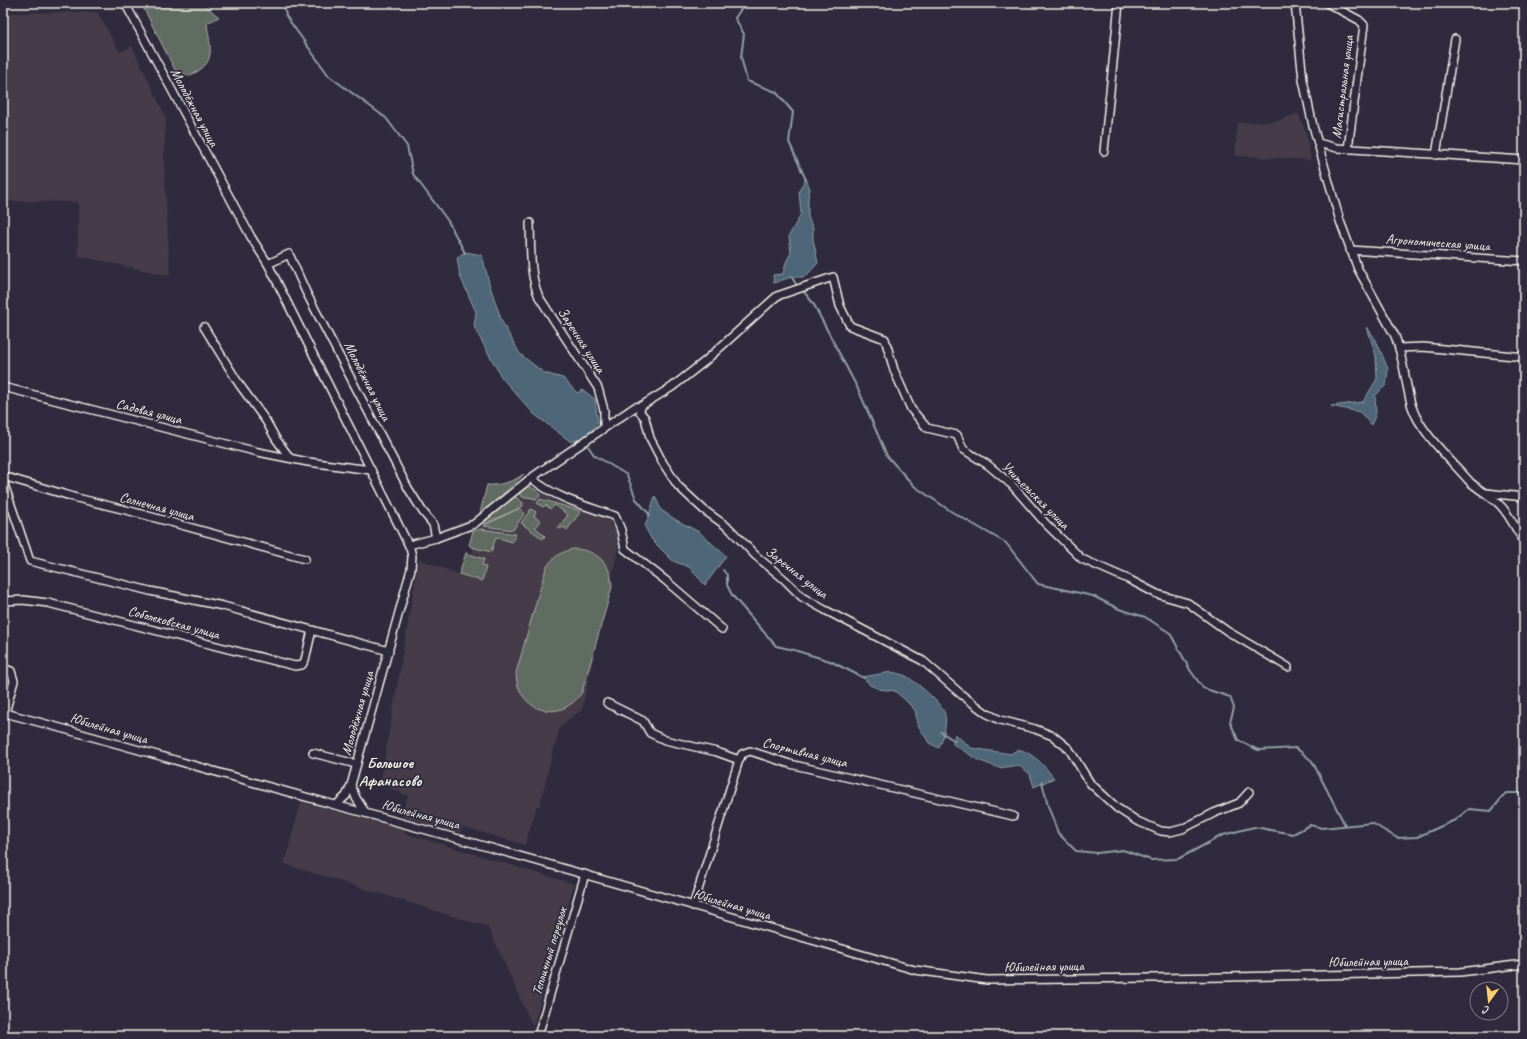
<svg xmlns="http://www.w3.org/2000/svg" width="1527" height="1039" font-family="Caveat,sans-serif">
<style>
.built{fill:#453a4a}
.green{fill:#606c62;stroke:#aaaea5}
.water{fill:#4e6678;stroke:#909ea5}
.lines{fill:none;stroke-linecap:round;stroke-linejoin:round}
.stream{stroke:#909ea5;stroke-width:2}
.street-casing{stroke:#f4f1e8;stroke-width:10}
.street{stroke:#2f2a3d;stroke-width:7}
.labels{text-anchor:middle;stroke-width:3.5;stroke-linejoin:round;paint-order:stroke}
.street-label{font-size:14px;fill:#f4f1e8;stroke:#2f2a3d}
.quarter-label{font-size:16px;font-weight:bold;fill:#f4f1e8;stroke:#2f2a3d}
</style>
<rect width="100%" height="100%" fill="#2f2a3d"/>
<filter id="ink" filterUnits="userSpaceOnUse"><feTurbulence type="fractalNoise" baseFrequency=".025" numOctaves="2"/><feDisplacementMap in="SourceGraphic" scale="8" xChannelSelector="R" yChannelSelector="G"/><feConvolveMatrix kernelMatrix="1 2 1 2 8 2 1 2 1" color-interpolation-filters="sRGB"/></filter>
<g filter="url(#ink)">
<g class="built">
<path d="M97 12 120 52 132 46 166 117 164 160 170 276 78 256V202L3 201V13Z"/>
<path d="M1298 113 1306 132 1311 160 1235 156 1237 123 1277 121Z"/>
<path d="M527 486 624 522 582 710 561 725 552 755 540 806H537L525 845 463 827 461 833 402 817 404 811 403 810 408 796 380 784 419 559 469 578 475 531Z"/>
<path d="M301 802 404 829V833L574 884 533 1027 488 927 284 864Z"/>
</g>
<g class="green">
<path d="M141 3H202L219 17 207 23C210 49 218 64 188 76L175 70Z"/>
<path d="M524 474 479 517 487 485C500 486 514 481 524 474Z"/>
<path d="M527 485 538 491 540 496 536 499 528 497 524 498 519 494V491Z"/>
<path d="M514 497H516L523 503 522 507 484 524V522Z"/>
<path d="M540 499 581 511 567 530 564 527 560 529 558 528 568 515 555 505 550 509 546 505 543 507 537 503Z"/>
<path d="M520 508 524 514 513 530 483 526Z"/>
<path d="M531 509 536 512 534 516 540 521 535 527 545 536 543 539 521 523Z"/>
<path d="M481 529 516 534 512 542 496 537 491 552 471 547 469 545 473 531Z"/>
<path d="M573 549C596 549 612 564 612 587L582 692C561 725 517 712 516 673L546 568C553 557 561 552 573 549Z"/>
<path d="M466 553 484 559 482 565 486 567 482 581 459 574Z"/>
</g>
<g class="water">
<path d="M806 178 810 189 808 197V217L813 229V239L818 263 805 277H791L774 283 773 275 783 274 786 262 791 253 789 236 801 214 799 191Z"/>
<path d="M465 252 482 255 489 283 502 322 520 354 544 373 563 378 577 393 583 390 595 399 598 424 583 438 571 442 534 414 502 378 474 327 476 312 460 276 457 257Z"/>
<path d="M1367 327 1376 340 1388 369 1386 385 1375 396 1376 414 1371 425 1360 412 1331 406 1363 402 1377 379 1376 356Z"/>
<path d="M655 496 661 510 676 520 699 532 726 556 705 585 689 567 673 561 652 540 645 527Z"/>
<path d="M891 672C896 673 901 674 906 676 915 681 944 705 945 715 947 725 943 739 939 748L929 743 918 725 915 710 903 698 895 691 879 689 870 685 863 677Z"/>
<path d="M955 734 971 748 1011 754 1018 749C1035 754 1043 765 1054 778L1034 787 1030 774 1019 765 999 768 978 760 953 744Z"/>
</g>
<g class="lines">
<g class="stream">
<path d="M284 3 286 16 329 76 386 118 407 146 413 174 448 221 465 253"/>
<path d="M745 3 735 18 744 34 741 57 747 81 776 92 793 112 789 142 806 180"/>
<path d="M791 276 796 284"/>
<path d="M804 292 813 303 859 391 887 456 914 486 952 512 1006 543 1038 584 1093 596 1119 609 1145 617 1170 633 1190 670 1203 688 1230 697 1234 708 1230 722 1238 740 1258 750 1296 748 1312 761 1345 825"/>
<path d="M588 446 594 455 627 475 636 499 650 515"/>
<path d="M723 570 727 575V585L732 595 776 646 794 650 830 661 864 678"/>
<path d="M941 732 955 741"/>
<path d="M1042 782 1048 806 1058 833 1076 851 1097 853 1123 850 1151 860 1178 859 1223 835 1254 827 1293 834 1310 825 1322 828 1372 823 1397 838 1417 837 1455 820 1469 809 1491 811 1506 793H1524"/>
</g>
<g class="street-casing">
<g id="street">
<path d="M125 3 251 237 268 264 410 548 412 556 411 569 351 785 356 798 365 812"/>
<path d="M1295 3 1303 80 1313 126 1340 221 1358 269 1395 336C1404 359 1405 384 1412 407 1420 432 1453 462 1470 482 1479 490 1491 496 1500 505 1509 514 1517 531 1524 542"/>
<path d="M1327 3 1359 20 1364 25 1348 149"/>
<path d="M1318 143 1337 148 1524 160"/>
<path d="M1104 151 1119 3"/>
<path d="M1436 155 1455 39"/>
<path d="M530 223C531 247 529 274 539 297L598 388 604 410V428"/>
<path d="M1350 250 1524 261"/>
<path d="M268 264 289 254 306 292 408 488 423 512 433 524 436 538"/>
<path d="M204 327 239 384 266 421 276 439 290 458"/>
<path d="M1399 348 1423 347 1524 357"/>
<path d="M3 387 258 452 308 462 371 470"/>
<path d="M641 406 640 412 645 418 650 438 663 463 678 486 704 510 729 528 756 556 784 579 802 597 825 610 923 661 962 695 986 713 1000 720 1035 729 1053 736 1069 749 1090 783 1117 808 1137 821 1161 831 1170 832 1182 829 1214 813 1239 803 1249 792"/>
<path d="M3 476 77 498 130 511 305 559"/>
<path d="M531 478C555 498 586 506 615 516L621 530 625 549 665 580 722 629"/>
<path d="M3 481 30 561 150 591 223 606 389 651"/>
<path d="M1486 493 1524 497"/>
<path d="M409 545 436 538 474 524 531 478 635 407 641 406 672 387 704 362 777 296 833 277 840 306 850 326 885 339 894 370 911 409 927 428 957 435 963 449 988 465 1012 485 1046 524 1082 559 1130 580 1157 594 1188 603 1227 631 1288 667"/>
<path d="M3 601 23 600 48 603 295 666 302 665 305 660 312 630"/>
<path d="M3 668 11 671 14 681 5 713C115 742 224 775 335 805 529 857 722 914 915 970L987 980 1229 977 1460 972 1524 964"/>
<path d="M607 703 643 721 650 733 665 740 717 752 739 760"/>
<path d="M313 753 356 764"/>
<path d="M336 805 346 796 351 785"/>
<path d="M693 906 739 760 742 754 750 751 790 764 1013 816"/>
<path d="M538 1036 585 874"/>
</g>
</g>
<use href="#street" class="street"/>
</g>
</g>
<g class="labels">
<g class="street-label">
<text transform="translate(1342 87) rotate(-83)" y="5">Магистральная улица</text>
<text transform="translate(195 107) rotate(62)" y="5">Молодёжная улица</text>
<text transform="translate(1438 242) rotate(4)" y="5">Агрономическая улица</text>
<text transform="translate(582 340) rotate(57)" y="5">Заречная улица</text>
<text transform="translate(368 381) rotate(63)" y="5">Молодёжная улица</text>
<text transform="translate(149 411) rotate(14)" y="5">Садовая улица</text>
<text transform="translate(1036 495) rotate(45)" y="5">Учительская улица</text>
<text transform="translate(157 506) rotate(15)" y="5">Солнечная улица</text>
<text transform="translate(797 572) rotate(38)" y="5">Заречная улица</text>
<text transform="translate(174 622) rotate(15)" y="5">Соболековская улица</text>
<text transform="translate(357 713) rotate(-74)" y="5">Молодёжная улица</text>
<text transform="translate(109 728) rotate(16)" y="5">Юбилейная улица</text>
<text transform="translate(805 752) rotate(14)" y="5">Спортивная улица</text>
<text transform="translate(421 814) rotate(15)" y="5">Юбилейная улица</text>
<text transform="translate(732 904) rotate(16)" y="5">Юбилейная улица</text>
<text transform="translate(549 951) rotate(-73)" y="5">Тепличный переулок</text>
<text transform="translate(1368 961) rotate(-1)" y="5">Юбилейная улица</text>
<text transform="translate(1044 966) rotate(-1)" y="5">Юбилейная улица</text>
</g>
<g class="quarter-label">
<text x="390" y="768">Большое<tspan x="390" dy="18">Афанасово</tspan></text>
</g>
</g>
<rect width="1527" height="1039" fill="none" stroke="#2f2a3d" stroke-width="16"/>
<rect x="8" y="8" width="1511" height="1023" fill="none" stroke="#f4f1e8" stroke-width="1.5" filter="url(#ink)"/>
<g transform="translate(1489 1001) rotate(195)"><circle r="19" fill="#2f2a3d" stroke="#7e7a81"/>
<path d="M0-3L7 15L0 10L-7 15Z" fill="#ffd166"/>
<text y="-6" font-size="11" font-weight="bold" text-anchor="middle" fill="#f4f1e8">С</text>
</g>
</svg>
